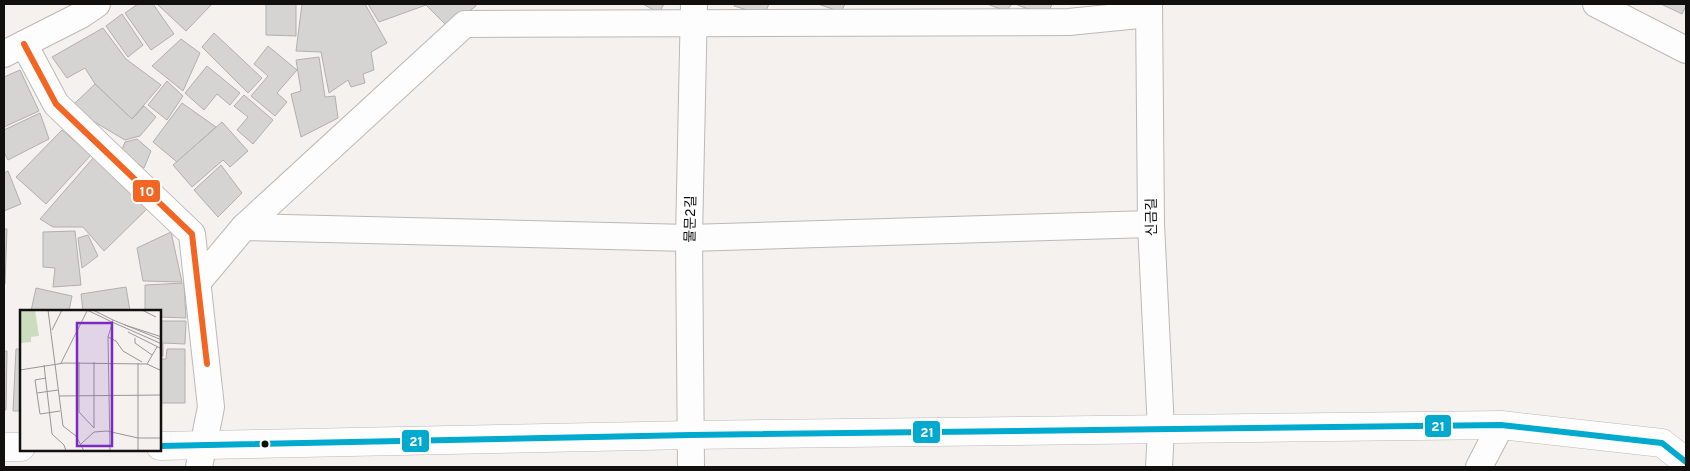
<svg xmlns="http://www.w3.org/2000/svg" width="1690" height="471" font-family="Overpass,'Noto Sans KR',sans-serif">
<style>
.building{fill:#d6d4d3;stroke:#b2b0af}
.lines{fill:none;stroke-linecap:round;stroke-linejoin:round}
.minor-casing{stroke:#bbb9b8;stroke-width:28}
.major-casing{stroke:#bbb9b8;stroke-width:29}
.minor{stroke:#fdfdfd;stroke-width:26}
.major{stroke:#fdfdfd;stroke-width:28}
.bus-1-casing{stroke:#fff;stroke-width:10}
.bus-2-casing{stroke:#fff;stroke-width:10}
.bus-1{stroke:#f26522;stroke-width:6}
.bus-2{stroke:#00a9ce;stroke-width:6}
.bus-dot{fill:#11100f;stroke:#fff;stroke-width:2}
.labels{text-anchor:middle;stroke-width:5;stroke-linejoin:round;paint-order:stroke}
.street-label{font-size:14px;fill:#11100f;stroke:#fff}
.inset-road{fill:none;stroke:#999795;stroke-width:1}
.view{fill:#7b2cbf;fill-opacity:0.15;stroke:#7b2cbf;stroke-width:2.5}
.inset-edge{fill:none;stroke:#11100f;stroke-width:2.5}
.line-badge{stroke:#fff;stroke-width:2}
.badge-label{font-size:14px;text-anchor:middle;font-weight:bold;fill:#fff}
</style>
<rect width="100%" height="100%" fill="#f4f1ef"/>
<g class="building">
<path d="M138 4H153L174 34 151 50 125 13Z"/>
<path d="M157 4H212L186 31Z"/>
<path d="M266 4H296V36L266 35Z"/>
<path d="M302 4H365L387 43 371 52 374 70 363 74 365 83 351 87 348 80 329 93 321 52 296 51Z"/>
<path d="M368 4H475L476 6 448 27 426 5 379 22Z"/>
<path d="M643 4H664L659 13Z"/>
<path d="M735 4H769L764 15 734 6Z"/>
<path d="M818 4H845L841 12Z"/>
<path d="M987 4H1012L1006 11Z"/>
<path d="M1015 4H1052L1047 16Z"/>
<path d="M1661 4H1686V6L1682 14Z"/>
<path d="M122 14 143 45 128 57 106 26Z"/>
<path d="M103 28 126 59 161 85 132 119 95 84 85 68 67 78 52 57Z"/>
<path d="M214 33 262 78 248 93 202 47Z"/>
<path d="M181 39 200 53 183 91 152 66Z"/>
<path d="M268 46 297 70 277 93 287 102 275 116 251 96 268 76 254 64Z"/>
<path d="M319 57 325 97 335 96 338 118 301 137 291 94 301 91 296 60Z"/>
<path d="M207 66 240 93 230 105 217 94 204 110 185 93Z"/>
<path d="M20 70 39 111 4 127V77Z"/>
<path d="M167 81 183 96 167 120 148 105Z"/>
<path d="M95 84 132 119 144 106 156 117 140 136 125 140 86 117 74 104Z"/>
<path d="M244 95 273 120 253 144 237 130 248 117 234 106Z"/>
<path d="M182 103 216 127 177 162 153 142Z"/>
<path d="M40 113 49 139 8 160 4 152V130Z"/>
<path d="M222 122 248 151 230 167 223 160 192 187 173 165Z"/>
<path d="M62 130 91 155 46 204 16 177Z"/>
<path d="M137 139 151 151 144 168 121 152 125 142Z"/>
<path d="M94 157 151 205 104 251 83 227H53L40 219Z"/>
<path d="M221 165 242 193 218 217 194 190Z"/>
<path d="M8 171 21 204 4 211V173Z"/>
<path d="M4 229H7L5 284H4Z"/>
<path d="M75 231 81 285 53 287 55 268 43 267V232Z"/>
<path d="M171 232 182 282 143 281 137 248Z"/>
<path d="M88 235 98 256 82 268 78 238Z"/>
<path d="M184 283 186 318 160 317V311H145V285Z"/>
<path d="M126 287 130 311H83L81 294Z"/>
<path d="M36 288 72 296 69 311H31Z"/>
<path d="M160 321H186L185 344 163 343V356H160Z"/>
<path d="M16 349H21V411H13Z"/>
<path d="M167 349H185V403H160V359H166Z"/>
<path d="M4 351H7L6 410H4Z"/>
</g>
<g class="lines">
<g class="minor-casing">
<g id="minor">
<path d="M1149 4 1151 224 1161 430 1159 467"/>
<path d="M1596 4 1686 50"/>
<path d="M24 44 56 104 192 234 211 407 199 467"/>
<path d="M4 54 81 15 97 4"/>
<path d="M244 227 465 24 1069 22 1149 14"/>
<path d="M198 282 244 227 689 238 1151 224"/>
<path d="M691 467 689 238 694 4"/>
<path d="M1479 467 1501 425"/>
</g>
</g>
<g class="major-casing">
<g id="major">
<path d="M160 446 691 435 1501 425 1662 443 1686 462"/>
<path d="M4 447H21"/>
</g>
</g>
<use href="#minor" class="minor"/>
<use href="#major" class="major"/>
<g class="bus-1-casing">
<path id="bus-1" d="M24 44 56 104 192 234 207 364"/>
</g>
<g class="bus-2-casing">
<path id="bus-2" d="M160 446 691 435 1501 425 1662 443 1686 462"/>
</g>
<use href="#bus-1" class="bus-1"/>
<use href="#bus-2" class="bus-2"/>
</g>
<circle class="bus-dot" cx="265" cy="444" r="4.5"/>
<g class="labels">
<g class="street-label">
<text transform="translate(1151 217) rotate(-91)" y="5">신금길</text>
<text transform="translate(690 219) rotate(-89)" y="5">물문2길</text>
</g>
</g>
<g transform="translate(20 310)">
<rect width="141" height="141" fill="#f4f1ef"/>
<path d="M0 0H15L19 26 11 27V32L1 33 0 38Z" fill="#cbddbd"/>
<path class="inset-road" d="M28 0 43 116 56 126 64 141M67 0 92 12M73 0 93 10 88 27 90 141M122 0 136 7M93 10 142 30M92 12 142 34M105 15 142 27M32 20 42 0M108 22 142 39M88 27 96 31 103 41 122 52M115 28V33L132 45M59 52V102L74 118M74 52V118M41 53 67 1M118 53V141M127 54 142 61M24 55 32 124 44 135 46 141M0 60 44 53 127 54 137 37M26 68 15 70 20 104 40 101M17 83 38 80M39 86 142 85M61 134 74 122 87 121 118 128H142"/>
<path class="view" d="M57 13H92V136H57Z"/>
<rect width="141" height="141" class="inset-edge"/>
</g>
<g class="line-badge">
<rect x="132" y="179" width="29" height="24" rx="5" fill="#f26522"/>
<rect x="1424" y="414" width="28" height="24" rx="5" fill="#00a9ce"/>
<rect x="912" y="420" width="29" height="24" rx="5" fill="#00a9ce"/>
<rect x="401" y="429" width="29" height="24" rx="5" fill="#00a9ce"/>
</g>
<g class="badge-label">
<text x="147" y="196">10</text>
<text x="1438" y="431">21</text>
<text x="927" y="437">21</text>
<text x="416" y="446">21</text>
</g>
<rect width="1690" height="471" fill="none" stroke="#11100f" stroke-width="10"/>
</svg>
